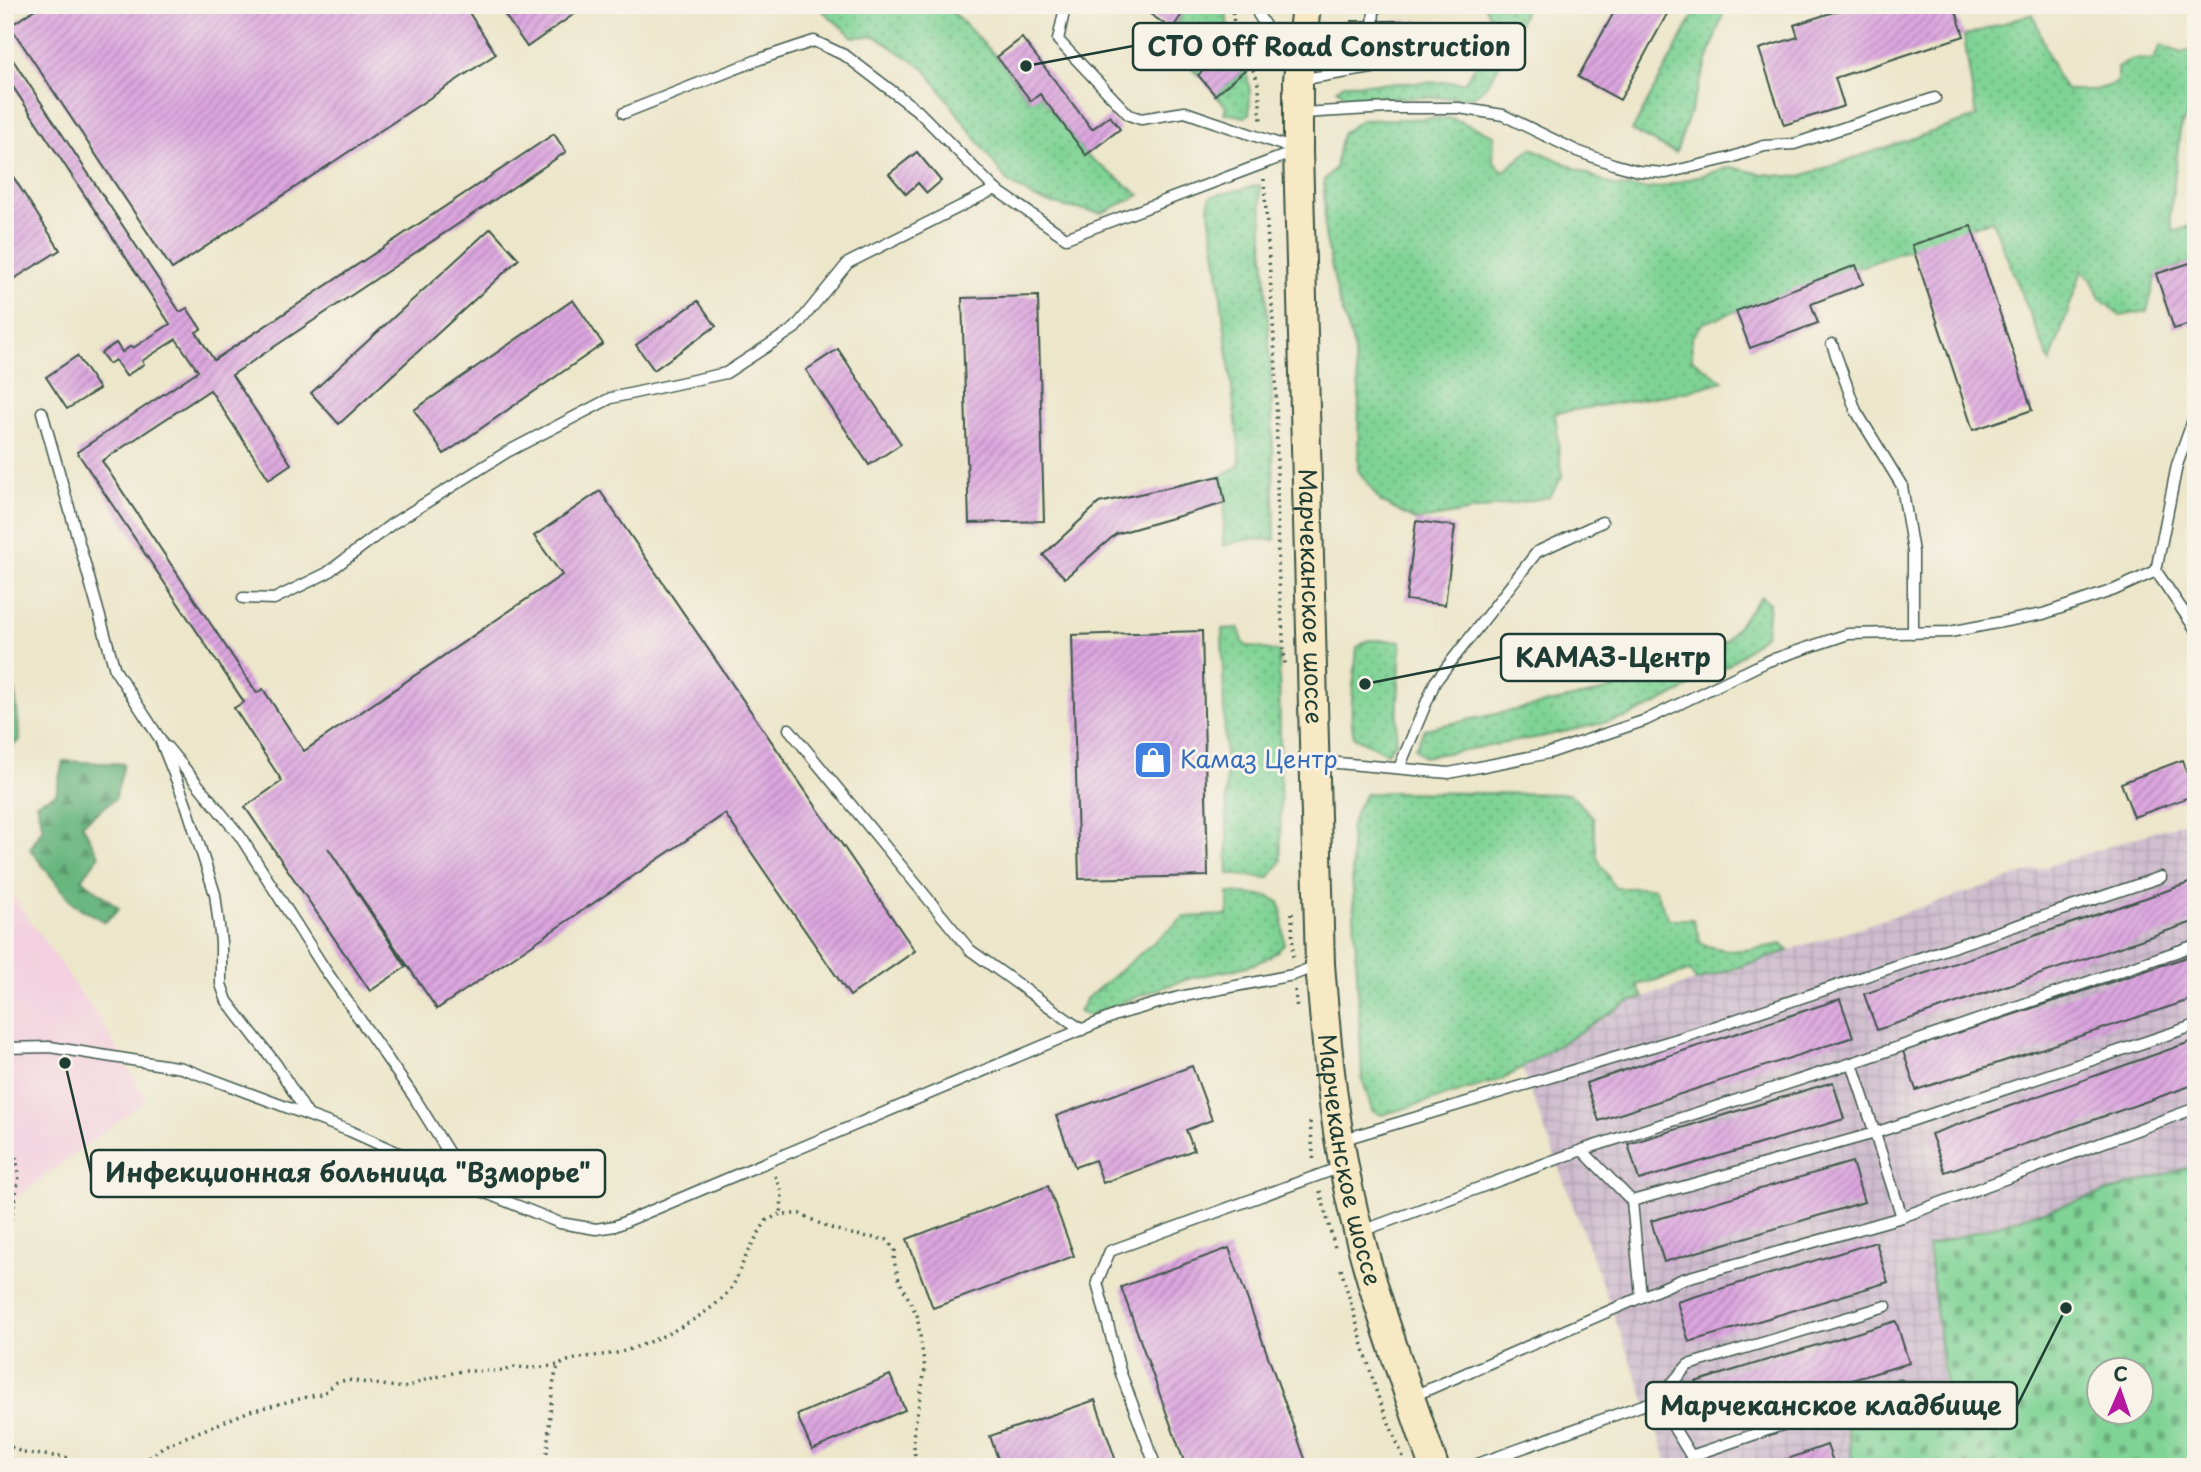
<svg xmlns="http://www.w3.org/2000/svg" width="2201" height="1472" font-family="'Playpen Sans',sans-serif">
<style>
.built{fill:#f3cfdf}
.industrial{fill:url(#industrial-grid)}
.green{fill:url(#green-dots);stroke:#4f8864;stroke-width:2}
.forest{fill:url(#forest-firs);stroke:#437959;stroke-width:2}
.cemetery{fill:url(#cemetery-stones);stroke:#4f8864;stroke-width:2;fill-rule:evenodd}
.building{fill:url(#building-hatch)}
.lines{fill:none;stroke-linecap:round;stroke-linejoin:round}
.lane-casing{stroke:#3e564a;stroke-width:13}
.secondary-casing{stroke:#3e564a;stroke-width:32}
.path{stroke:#3e564a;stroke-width:3.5;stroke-dasharray:2 5;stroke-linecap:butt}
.lane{stroke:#fff;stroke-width:10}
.secondary{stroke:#f7e9c3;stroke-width:28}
.labels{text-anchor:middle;stroke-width:6;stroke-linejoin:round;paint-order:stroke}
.street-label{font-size:24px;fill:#1f3d34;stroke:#f7f3e8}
.shop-label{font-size:24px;fill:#366cbe;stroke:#f7f3e8;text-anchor:start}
.leader{fill:none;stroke:#1f3d34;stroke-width:2.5}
.callout-dot{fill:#1f3d34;stroke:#f7f3e8;stroke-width:2.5}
.callout{fill:#f7f3e8;stroke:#1f3d34;stroke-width:2.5}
.callout-label{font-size:26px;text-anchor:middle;font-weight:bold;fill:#1f3d34}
</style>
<defs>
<pattern id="industrial-grid" width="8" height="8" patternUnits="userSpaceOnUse" patternTransform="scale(1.75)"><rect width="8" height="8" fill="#cfbdce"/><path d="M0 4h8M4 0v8" fill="none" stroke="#b1a3b2"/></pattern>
<pattern id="green-dots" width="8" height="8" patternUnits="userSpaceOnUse" patternTransform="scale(1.75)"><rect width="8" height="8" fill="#7fd395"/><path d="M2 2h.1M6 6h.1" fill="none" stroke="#67ac7a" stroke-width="1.8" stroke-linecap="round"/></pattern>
<pattern id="forest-firs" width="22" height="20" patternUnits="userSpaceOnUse" patternTransform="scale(1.75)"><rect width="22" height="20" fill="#67b57e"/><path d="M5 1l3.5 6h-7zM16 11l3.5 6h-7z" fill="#549468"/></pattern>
<pattern id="cemetery-stones" width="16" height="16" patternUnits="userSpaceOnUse" patternTransform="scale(1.75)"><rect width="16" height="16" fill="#7fd395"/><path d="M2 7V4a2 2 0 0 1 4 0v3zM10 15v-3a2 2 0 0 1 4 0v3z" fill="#67ac7a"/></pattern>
<pattern id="building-hatch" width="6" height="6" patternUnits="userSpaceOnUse" patternTransform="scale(1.75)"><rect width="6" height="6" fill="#dca6df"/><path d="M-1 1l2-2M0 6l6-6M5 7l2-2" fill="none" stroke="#b288b6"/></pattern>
</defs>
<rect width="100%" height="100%" fill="#f7f3e8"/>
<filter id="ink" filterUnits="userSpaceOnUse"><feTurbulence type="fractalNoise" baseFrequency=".0143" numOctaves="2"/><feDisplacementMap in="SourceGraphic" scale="14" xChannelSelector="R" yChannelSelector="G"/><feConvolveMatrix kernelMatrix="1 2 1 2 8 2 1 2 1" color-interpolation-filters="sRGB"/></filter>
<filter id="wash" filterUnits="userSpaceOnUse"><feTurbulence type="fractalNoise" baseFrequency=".00686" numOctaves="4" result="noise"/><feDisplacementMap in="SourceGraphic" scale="28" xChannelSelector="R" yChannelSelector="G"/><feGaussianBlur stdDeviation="1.57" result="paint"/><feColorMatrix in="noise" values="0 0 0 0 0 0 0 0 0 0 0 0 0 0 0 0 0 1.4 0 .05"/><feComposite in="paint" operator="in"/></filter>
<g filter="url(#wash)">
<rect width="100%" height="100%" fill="#ece6ca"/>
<path class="built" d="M5 885 103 1025 146 1100 5 1206Z"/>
<path class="industrial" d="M2196 818V1165L1928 1246 1946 1388 1843 1413 1855 1467H1670L1522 1068 1627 1003Z"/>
<g class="green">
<path d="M816 5H946L997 57 1030 101 1040 94 1086 155 1140 195 1102 213 1066 207 1036 199 1007 181 925 69 875 36 853 37Z"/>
<path d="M1188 5H1226L1229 49 1198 75 1189 65H1175L1165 59V45Z"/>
<path d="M1484 5H1527C1516 29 1496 85 1472 97L1348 98 1337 89 1344 84 1465 82 1497 30Z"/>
<path d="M1699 5H1726L1676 153 1632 131Z"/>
<path d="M2033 14 2055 72 2066 90H2095L2117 83V68L2133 59 2153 60 2161 45 2181 53 2196 49V96L2180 130 2170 216 2173 232 2196 224V261L2157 274 2147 311 2121 316 2100 299 2092 280 2082 270 2050 363 1992 220 1703 323 1691 338 1692 359 1723 381 1685 392 1555 413 1562 477 1549 497 1416 521 1381 502 1358 470 1359 389 1352 340 1339 302 1325 235 1324 180 1335 168 1342 134 1361 120 1451 118 1494 135 1493 160 1503 172 1532 148 1614 186 1647 189 1665 186 1730 167 1763 174 1798 177 1976 117 1964 36Z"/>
<path d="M1246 69 1250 92 1249 114 1245 117 1224 113 1226 106 1215 95Z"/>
<path d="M1260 185 1271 373 1275 540 1248 539 1223 546 1225 503 1220 476 1239 466 1240 455 1216 255 1208 206 1211 196Z"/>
<path d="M1761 596 1769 603 1766 634 1729 665 1659 703 1625 718 1541 737 1423 757 1415 748 1425 729 1596 693 1695 663 1726 641Z"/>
<path d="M1239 628 1244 645 1279 652 1281 862 1269 878 1228 874 1222 629Z"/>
<path d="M1369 640 1401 641 1396 742 1387 753 1354 737C1348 710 1355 677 1357 647Z"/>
<path d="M1391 792 1570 794 1593 817 1597 858 1615 888H1654L1669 919H1693L1701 943C1727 956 1754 949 1782 944L1788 951 1696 981 1690 971 1637 985 1643 998 1627 1003 1503 1079 1382 1115 1372 1111 1362 1077 1350 830 1357 808 1366 794Z"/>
<path d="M1228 893 1268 896 1279 902 1282 911 1284 944C1263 971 1216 970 1185 980 1153 991 1120 1002 1089 1016L1079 1012 1086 999 1184 917 1228 915Z"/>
</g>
<g class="forest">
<path d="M5 680 15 690 20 740 5 751Z"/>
<path d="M63 761 124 764 115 799 82 824 99 856 82 879 119 908 105 922 73 904 30 849 43 828 36 803 56 794Z"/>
</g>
<path class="cemetery" d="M2196 1165V1467H1855L1843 1413 1946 1388 1928 1246ZM2100 1370H2142V1412H2100Z"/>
<g id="blocks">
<g class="building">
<path d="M41 5H464L496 54 172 269 10 26Z"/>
<path d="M498 5H587L527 47Z"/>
<path d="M1137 5H1188L1172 29Z"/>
<path d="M1618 5H1672L1620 100 1578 77Z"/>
<path d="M1855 5H1954L1964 36 1835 78 1844 106 1784 125 1759 49 1798 37 1794 25Z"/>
<path d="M1352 21H1422V49H1353Z"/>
<path d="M1022 38 1092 129 1110 116 1120 129 1086 155 1040 94 1031 101 997 57Z"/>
<path d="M5 48 180 312 187 308 201 329 196 332 214 360 554 134 566 152 232 375 291 464 269 479 210 390 102 461 257 693 263 689 304 751 562 575 534 536 600 491 915 951 850 996 725 814 437 1009 328 848 406 967 370 991 245 807 282 781 234 708 244 702 77 452 198 371 176 339 142 361 144 364 126 376 115 360 109 364 101 353 116 343 122 352 131 346 133 348 170 324 11 84 5 88Z"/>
<path d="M1229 49 1235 56 1238 54 1244 61 1241 63 1246 69 1215 95 1198 75Z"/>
<path d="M917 152 941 181 927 193 918 183 906 194 889 174Z"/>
<path d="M5 164 60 250 9 282 5 276Z"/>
<path d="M1971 226 2032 410 1973 430 1912 245Z"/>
<path d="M491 228 519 259 339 424 311 393Z"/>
<path d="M2196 261V322L2174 329 2156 274Z"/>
<path d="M1856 265 1863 284 1811 304 1818 323 1750 348 1736 311Z"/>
<path d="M1038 296 1044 521 969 523 962 298Z"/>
<path d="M573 300 603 344 444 454 414 410Z"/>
<path d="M698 301 716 326 654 370 636 345Z"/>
<path d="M838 349 901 444 869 465 806 370Z"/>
<path d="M77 356 99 389 67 409 46 377Z"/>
<path d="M1220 476 1225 503 1116 534 1065 578 1043 555 1099 503Z"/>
<path d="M1416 521 1455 526 1445 605 1406 600Z"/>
<path d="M1202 631 1208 876 1079 879 1072 635Z"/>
<path d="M2182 760 2195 795 2134 817 2121 783Z"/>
<path d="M2195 881 2196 921 1877 1030 1864 994Z"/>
<path d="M2196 954V998L1916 1090 1903 1051Z"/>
<path d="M1840 999 1853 1037 1599 1121 1586 1083Z"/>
<path d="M2196 1040V1084L1945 1172 1931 1134Z"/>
<path d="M1192 1066 1212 1120 1186 1130 1194 1150 1103 1183 1095 1160 1075 1167 1056 1116Z"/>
<path d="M1833 1082 1844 1119 1639 1180 1628 1144Z"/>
<path d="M1852 1162 1864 1202 1664 1262 1651 1221Z"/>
<path d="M1048 1186 1074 1256 933 1308 907 1239Z"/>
<path d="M1876 1242 1888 1282 1689 1342 1677 1302Z"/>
<path d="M1229 1248 1308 1467H1186L1121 1287Z"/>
<path d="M1896 1321 1909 1363 1708 1423 1695 1382Z"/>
<path d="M890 1375 905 1410 812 1450 797 1415Z"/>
<path d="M1095 1400 1118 1467H1001L990 1436Z"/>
<path d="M1827 1445 1835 1467H1768V1466Z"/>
</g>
</g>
</g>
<g filter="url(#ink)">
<use href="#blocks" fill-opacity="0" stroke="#3e564a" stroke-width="2"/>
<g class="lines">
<g class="lane-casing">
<g id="lane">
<path d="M1069 5 1064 12 1058 40 1129 115 1141 119 1185 112 1294 149"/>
<path d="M1260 5 1258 14 1298 80 1372 68 1374 5"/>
<path d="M624 113 760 59 814 41 846 56 918 111 995 189 1066 238 1294 152"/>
<path d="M1302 113 1388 108H1459L1503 115 1577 151 1613 164 1638 171 1666 173 1730 158 1764 146 1794 144 1935 98"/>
<path d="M1832 344 1856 411 1902 486 1913 552V633"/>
<path d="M42 412 115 670 160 739 186 804 215 894 221 942V984L227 1001 276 1064 308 1115"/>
<path d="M2156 571 2196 630"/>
<path d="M243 598 274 599 327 573 392 524 507 452 611 398 726 373 795 328 848 263 995 189"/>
<path d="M789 729 970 950 1082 1030"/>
<path d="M167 747 240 836 324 968 414 1097 468 1184"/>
<path d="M1316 761 1449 773 1549 753 1646 720 1768 661 1848 634 1950 632 2043 614 2114 590 2156 571 2177 465 2196 412"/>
<path d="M1399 768 1435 682 1537 552 1602 522"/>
<path d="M5 1048 50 1047 182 1068 350 1131 491 1195 560 1223 596 1229 615 1226 1116 1015 1179 997 1293 975 1316 966"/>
<path d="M1341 1140 1684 1037 2161 877"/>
<path d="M5 1149H6"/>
<path d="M1582 1150 1852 1063"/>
<path d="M1632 1201 1641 1297"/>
<path d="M1902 1217 1852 1063 2196 945"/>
<path d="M1359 1232 1582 1150 1632 1201 1875 1133 2196 1025"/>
<path d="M1411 1397 1683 1279 1902 1217 2196 1108"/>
<path d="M1657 1400 1688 1365 1886 1306"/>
<path d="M1691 1456 1694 1467"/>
<path d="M1156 1467 1120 1371 1097 1282 1110 1251 1341 1167"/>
<path d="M1469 1467 1657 1400 1691 1456 1900 1385"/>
</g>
</g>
<g class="secondary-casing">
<g id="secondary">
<path id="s1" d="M1306 5 1298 80V151L1320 964C1326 1040 1333 1117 1349 1192 1369 1286 1403 1376 1434 1467"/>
</g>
</g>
<g class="path">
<path d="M1232 5 1236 45 1255 73 1259 88 1261 122"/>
<path d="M1264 179 1276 370 1278 567 1285 664"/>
<path d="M1292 913 1293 961"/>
<path d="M1295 990 1297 1010"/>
<path d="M1310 1122 1314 1163"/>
<path d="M775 1176 782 1192 781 1214"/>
<path d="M1320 1191 1335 1248"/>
<path d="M5 1255 19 1176 16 1157"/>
<path d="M1341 1269 1377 1394 1403 1457"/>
<path d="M5 1444 23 1453 65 1457 97 1467"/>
<path d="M124 1467 140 1465 164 1446 250 1411 324 1393 337 1382 347 1380 404 1388 428 1379 461 1371H504L515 1367 534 1368 560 1365"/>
<path d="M545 1467C549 1448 550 1376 559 1366 569 1356 606 1356 621 1352 655 1342 711 1316 732 1287 736 1281 738 1273 741 1267 748 1251 757 1235 767 1220L781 1214H800L827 1227 851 1234 887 1240 895 1250 894 1261 899 1280 917 1315 925 1369 913 1437 916 1467"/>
</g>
<use href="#lane" class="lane"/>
<use href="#secondary" class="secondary"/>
</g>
</g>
<defs>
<g id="shop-square" transform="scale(2.0125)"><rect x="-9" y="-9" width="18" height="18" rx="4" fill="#3f7fe0" stroke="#f7f3e8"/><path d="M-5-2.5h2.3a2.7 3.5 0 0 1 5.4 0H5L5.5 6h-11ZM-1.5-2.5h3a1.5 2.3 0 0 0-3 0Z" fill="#fff"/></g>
</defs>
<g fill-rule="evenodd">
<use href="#shop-square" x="1153" y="760"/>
</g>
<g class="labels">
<g class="street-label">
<text dy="8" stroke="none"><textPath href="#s1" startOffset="592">Марчеканское шоссе</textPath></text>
<text dy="8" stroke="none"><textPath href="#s1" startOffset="1158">Марчеканское шоссе</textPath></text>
</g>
<g class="shop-label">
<text x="1180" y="768">Камаз Центр</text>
</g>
</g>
<path class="leader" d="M1026 66L1133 46M1365 684L1501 657M65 1063L91 1173M2066 1308L2017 1406"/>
<g class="callout-dot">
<circle cx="1026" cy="66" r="7"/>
<circle cx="1365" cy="684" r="7"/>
<circle cx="65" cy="1063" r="7"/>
<circle cx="2066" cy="1308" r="7"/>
</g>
<g class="callout">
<rect x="1133" y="23" width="392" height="47" rx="7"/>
<rect x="1501" y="634" width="224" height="47" rx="7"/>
<rect x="91" y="1150" width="514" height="47" rx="7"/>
<rect x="1646" y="1382" width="371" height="47" rx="7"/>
</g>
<g class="callout-label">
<text x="1329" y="56">СТО Off Road Construction</text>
<text x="1613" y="667">КАМАЗ-Центр</text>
<text x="348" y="1182">Инфекционная больница "Взморье"</text>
<text x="1831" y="1415">Марчеканское кладбище</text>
</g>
<rect width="2201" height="1472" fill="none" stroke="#f7f3e8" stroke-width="28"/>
<g transform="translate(2120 1391) rotate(2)"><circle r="33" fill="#f7f3e8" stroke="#a1aaa0" stroke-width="2"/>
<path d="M0-5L12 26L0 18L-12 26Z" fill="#b5179e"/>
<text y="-10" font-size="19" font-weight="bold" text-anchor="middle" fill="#1f3d34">С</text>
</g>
</svg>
